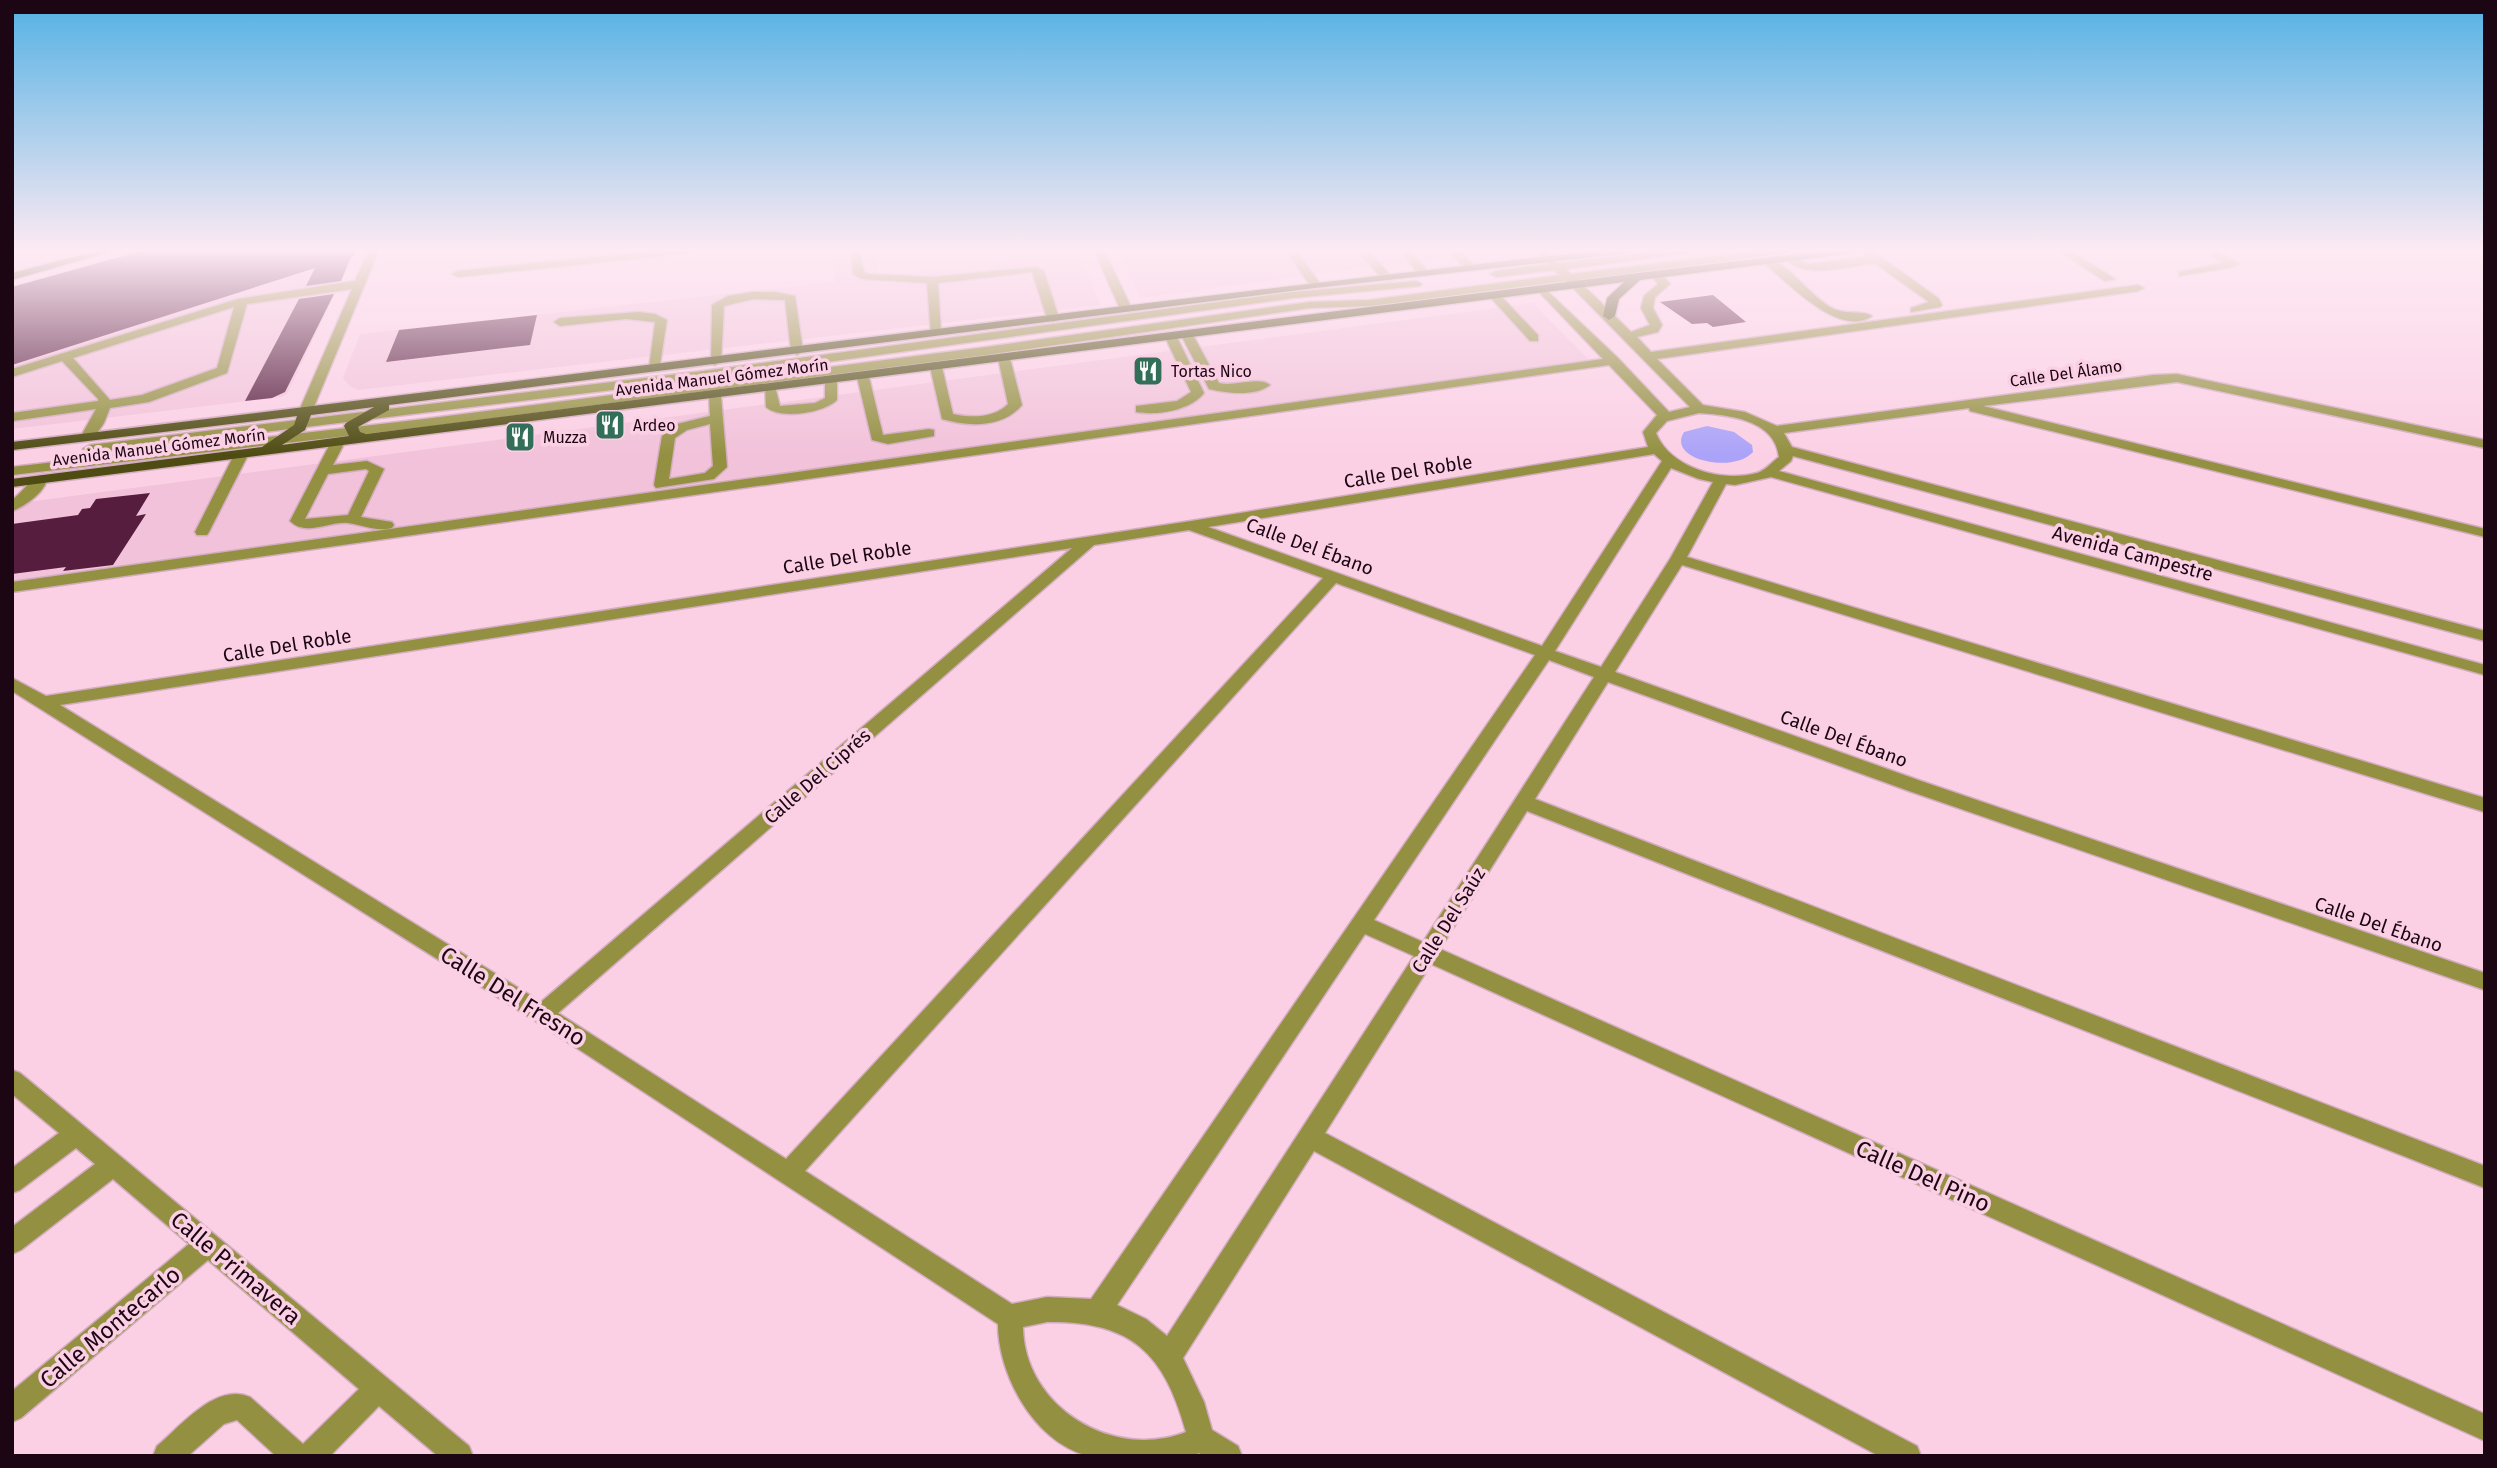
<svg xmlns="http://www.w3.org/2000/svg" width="2497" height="1468" font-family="'Fira Sans',sans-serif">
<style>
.built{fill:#f2c2da}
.green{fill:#aba3f8}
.building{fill:#561d3e}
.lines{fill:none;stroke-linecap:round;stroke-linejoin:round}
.minor-casing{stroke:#d3acbf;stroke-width:3}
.major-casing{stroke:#d3acbf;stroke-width:3}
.minor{fill:#939041;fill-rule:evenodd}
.major{fill:#4f4c13;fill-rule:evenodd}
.labels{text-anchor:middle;stroke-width:7;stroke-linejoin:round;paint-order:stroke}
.far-poi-label{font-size:16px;fill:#1d0613;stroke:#fbd0e5;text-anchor:start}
.far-street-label{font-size:16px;fill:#1d0613;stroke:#fbd0e5}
.street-label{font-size:19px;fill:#1d0613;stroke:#fbd0e5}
.near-street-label{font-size:23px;fill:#1d0613;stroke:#fbd0e5}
</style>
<rect width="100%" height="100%" fill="#fbd0e5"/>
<g class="built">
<path d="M136 250H356L287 394 281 397 12 429V285Z"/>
<path d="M831 250H874L879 276 1078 255 1101 305 358 390 350 386 343 378 360 334 836 282Z"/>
<path d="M1119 250H1495L1140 298Z"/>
<path d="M1533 303 1590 361 12 581V504Z"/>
</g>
<path class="green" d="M1707 426 1734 432 1752 445 1753 452C1734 474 1666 460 1684 432Z"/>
<g class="building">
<path d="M145 250H354L355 255 351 257 341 281 306 286 315 268 12 365V287Z"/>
<path d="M334 294 285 392 272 398 245 401 299 299Z"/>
<path d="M1713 295 1746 322 1713 327 1707 323 1692 324 1660 302Z"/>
<path d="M537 315 530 345 386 362 399 330Z"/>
<path d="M150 493 136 516 146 514 113 565 63 571 66 567 12 574V524L78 515 82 509 90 508 96 499Z"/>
</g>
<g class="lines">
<g class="minor-casing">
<g id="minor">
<path d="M369 250H379L311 414H301L299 411 352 289 247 304 227 373 149 402 110 408 104 423 93 439 88 440 81 436 96 409 12 421V413L98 401V399L62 361 12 377V369L238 299 355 281ZM234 307 217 368 142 395 110 400 73 358Z"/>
<path d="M662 250H694L689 253 458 277 452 274 458 271Z"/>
<path d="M1094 250H1104L1132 309 1130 311 1120 309Z"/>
<path d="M1286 250H1296L1321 285 1319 287H1311Z"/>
<path d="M1357 250H1368L1391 276V280H1383Z"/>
<path d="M1400 250H1410L1429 273 1427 275H1419Z"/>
<path d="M1449 250H1460L1474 266V270H1466Z"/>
<path d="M1535 250H1546L1559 263 1664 250H1692L1687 253 1566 269 1571 274 1765 250H1792L1787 253 1578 280 1631 332 1650 325 1641 308 1644 296 1658 284 1650 274 1660 272 1670 284 1655 297 1653 308 1662 325 1658 332 1637 337 1651 352 2138 285 2144 288 2138 291 1657 359 1703 405 1745 412 1777 426 2153 375 2177 374 2485 440V448L2177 382 1983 406 2485 529V537L1970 411 1969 408 1784 433 1792 447 2485 631V641L1793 456 1791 461 1779 471 2485 665V675L1771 477 1735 485 1726 484 1687 557 2485 798V812L1682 565 1615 672 1921 781 2485 973V990L1909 791 1608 682 1535 799 2485 1166V1188L1527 811 1440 949 2485 1414V1441L1431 964 1325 1133 1917 1446 1921 1456H1879L1314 1151 1183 1358 1204 1402 1212 1430 1238 1446 1242 1456H1203L1199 1453 1193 1456C1168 1456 1143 1456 1118 1456 1108 1456 1095 1458 1085 1455 1033 1440 998 1374 998 1324L534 1020 12 691V678L46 696 1191 521 1648 447 1643 432 1657 415 1609 365 12 592V582L1603 359 1538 291 1536 289 1542 286 1618 358 1669 412 1690 407 1566 281 1370 306 1310 308 986 355 424 427 12 475V467L424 419 986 347 1310 302 1370 300 1560 275 1554 270 1496 277 1490 274 1496 271 1548 264ZM1699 413C1730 415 1775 420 1779 457 1772 462 1765 471 1757 473 1722 483 1670 468 1656 433L1667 421ZM1654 454 1662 461 1542 646 1208 527ZM1671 468 1699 479 1713 482 1670 559 1601 667 1555 651ZM1189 530 1323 578 786 1159 558 1013 1094 545ZM1072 548 541 1002 60 705ZM1336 583 1535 655 1091 1299 1047 1297 1012 1304 805 1171ZM1549 660 1594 677 1423 942 1374 920ZM1365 934 1414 956 1167 1336 1146 1319 1117 1305ZM1047 1322C1131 1321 1164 1352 1186 1432 1113 1461 1024 1407 1023 1327Z"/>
<path d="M1860 250H1871L1938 298 1942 305 1940 307 1911 312V308L1929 302 1875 263C1848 266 1804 280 1784 258L1789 255 1808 264 1867 257Z"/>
<path d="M2057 250H2069L2115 279 2105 281Z"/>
<path d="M2205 250H2217L2239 264 2233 267 2179 276V272L2223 263Z"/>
<path d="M851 251H859L864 272 868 274 932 277 1037 267 1044 271 1059 318 1053 322 1047 318 1032 272 938 283 941 332 931 335 927 283 862 279 853 274Z"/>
<path d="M1767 257C1793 267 1810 297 1834 309 1847 315 1863 310 1872 316 1840 339 1787 282 1763 262L1761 260Z"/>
<path d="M1416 281 1422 284 1420 286 1293 298 703 379 90 453 83 449 90 445 703 371 1293 292Z"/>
<path d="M753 292H775L795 296 803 351 797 355 791 351 785 300 753 299 724 306 721 361 715 365 711 364 712 305 728 296Z"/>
<path d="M1490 293H1498L1538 335V341H1530L1490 297Z"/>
<path d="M639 312 655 314 667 320 659 371H651L649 368 655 322 626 319 560 326 554 322 560 318Z"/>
<path d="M1187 331 1193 335 1219 383C1234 387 1259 376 1270 385 1255 397 1227 393 1209 389L1181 335Z"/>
<path d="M1171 333 1177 337 1204 393C1191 410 1157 416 1136 412V406L1177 401 1191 392 1165 337Z"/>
<path d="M1004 354 1010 358 1022 405C1003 428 969 427 942 419L930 367 932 364 936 363 942 367 953 414C972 418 994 418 1008 404L998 358Z"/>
<path d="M863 373 869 377 883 435 929 429 934 430V436L888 444 872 440 857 377Z"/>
<path d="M831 377 837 381V400C824 413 780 420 766 407L765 386H775L780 406 815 403 825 398V381Z"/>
<path d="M715 392 721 396 727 467 714 479 656 488 654 485 662 436 677 424 710 416 709 396ZM710 424 713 466 705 473 669 479 675 438 687 430Z"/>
<path d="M338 438 345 442 333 465 367 461 384 469 361 517 392 522 394 525 392 528C376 532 364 525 348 523 329 521 306 537 290 521L331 442ZM366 469 369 471 348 515 305 519 328 474Z"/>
<path d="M241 451 248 455 209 532 207 535H197L195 532 234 455Z"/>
<path d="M42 475 47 476C49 489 25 507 12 511V500C22 493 31 478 42 475Z"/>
<path d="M12 1070 20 1073 469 1446 473 1456H438L379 1406 330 1456H276L237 1420 224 1424 188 1456H153L157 1446C181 1426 216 1382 250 1397L303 1444 359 1389 208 1260 21 1418 12 1422V1391L189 1244 113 1179 21 1250 12 1254V1227L95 1164 76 1148 20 1190 12 1193V1168L59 1133 12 1094Z"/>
</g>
</g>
<g class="major-casing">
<g id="major">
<path d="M100 250H116L12 280V273Z"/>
<path d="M1604 250H1634L1629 253 1315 288 389 405V410L358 427 360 432 366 434 1638 273 1831 250H1858L1853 253 1640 280 1619 299 1615 316 1609 320 1603 316 1607 298 1624 282 12 487V479L262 447 294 425 297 416 12 450V442C543 380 1072 309 1604 250ZM374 407 346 423 344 426 349 436 282 445 305 430 311 415Z"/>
</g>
</g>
<use href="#minor" class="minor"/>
<use href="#major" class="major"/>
</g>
<linearGradient id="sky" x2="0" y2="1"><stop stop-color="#53b1e4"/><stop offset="0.55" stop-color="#fdeaf3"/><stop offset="1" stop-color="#fdeaf3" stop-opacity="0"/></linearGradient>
<rect width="2497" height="455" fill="url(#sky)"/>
<defs>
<g id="restaurant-square" transform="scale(1.575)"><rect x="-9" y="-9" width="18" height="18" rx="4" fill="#326e58" stroke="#fbd0e5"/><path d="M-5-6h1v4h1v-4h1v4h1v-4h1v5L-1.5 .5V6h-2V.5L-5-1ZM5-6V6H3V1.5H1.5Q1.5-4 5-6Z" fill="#fff"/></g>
</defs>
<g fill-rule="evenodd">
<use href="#restaurant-square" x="1148" y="371"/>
<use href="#restaurant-square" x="610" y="425"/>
<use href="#restaurant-square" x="520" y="437"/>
</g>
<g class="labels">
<g class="far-poi-label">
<text x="1171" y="377">Tortas Nico</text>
<text x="633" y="431">Ardeo</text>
<text x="543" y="443">Muzza</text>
</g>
<g class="far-street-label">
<text transform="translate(2066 373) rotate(-8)" y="6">Calle Del Álamo</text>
<text transform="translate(722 377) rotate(-7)" y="6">Avenida Manuel Gómez Morín</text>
<text transform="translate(159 447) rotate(-7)" y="6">Avenida Manuel Gómez Morín</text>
</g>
<g class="street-label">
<text transform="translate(1408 471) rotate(-9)" y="7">Calle Del Roble</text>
<text transform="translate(1310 546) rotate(20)" y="7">Calle Del Ébano</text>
<text transform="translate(2133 553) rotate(15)" y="7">Avenida Campestre</text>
<text transform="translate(847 557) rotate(-9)" y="7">Calle Del Roble</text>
<text transform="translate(287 645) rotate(-9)" y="7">Calle Del Roble</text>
<text transform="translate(1844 738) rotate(20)" y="7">Calle Del Ébano</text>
<text transform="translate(817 776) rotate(-41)" y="7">Calle Del Ciprés</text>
<text transform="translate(1448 920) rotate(-58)" y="7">Calle Del Saúz</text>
<text transform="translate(2379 924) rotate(19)" y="7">Calle Del Ébano</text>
</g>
<g class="near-street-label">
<text transform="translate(513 996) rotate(32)" y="8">Calle Del Fresno</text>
<text transform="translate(1923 1176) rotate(24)" y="8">Calle Del Pino</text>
<text transform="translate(236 1268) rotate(40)" y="8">Calle Primavera</text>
<text transform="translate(110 1327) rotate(-40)" y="8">Calle Montecarlo</text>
</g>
</g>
<rect width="2497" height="1468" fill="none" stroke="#1d0613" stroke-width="28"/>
</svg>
